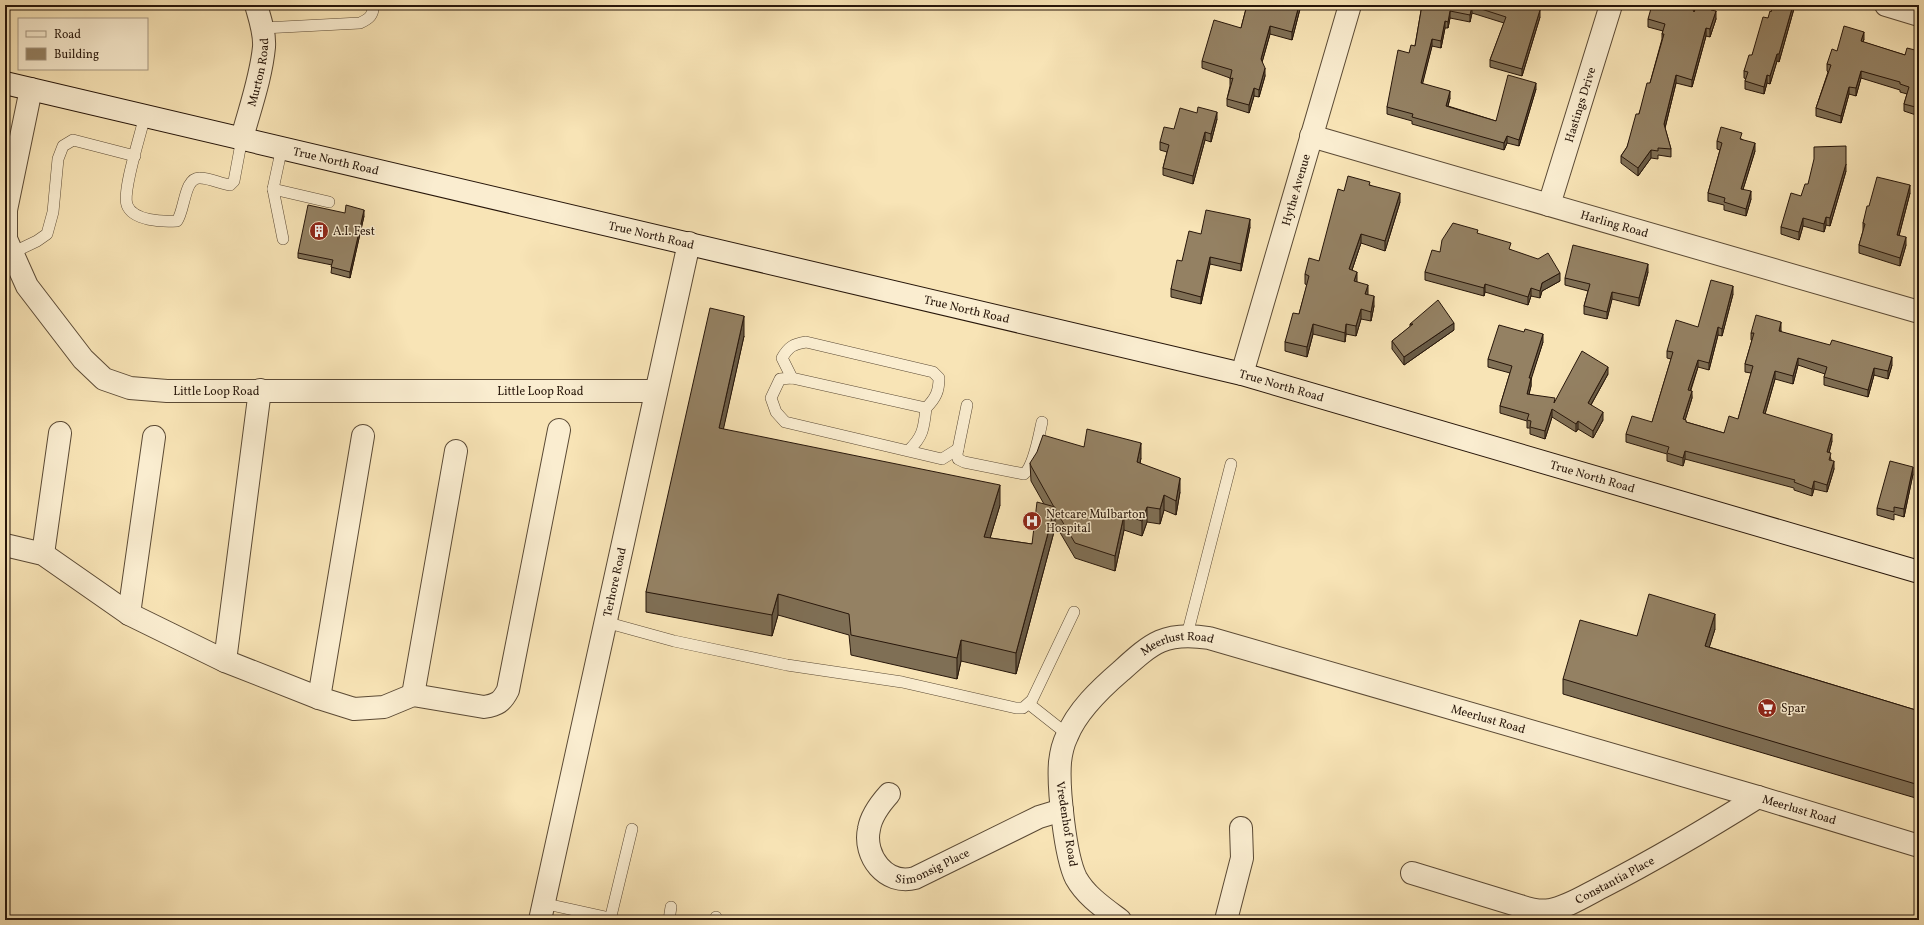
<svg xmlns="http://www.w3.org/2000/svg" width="1924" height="925" font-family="Vollkorn,serif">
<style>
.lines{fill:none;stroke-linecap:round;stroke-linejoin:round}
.lane-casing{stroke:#5b4a35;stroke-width:12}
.street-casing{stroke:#5b4a35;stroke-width:24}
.secondary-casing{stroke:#27160a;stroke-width:24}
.lane{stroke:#faedd0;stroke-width:11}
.street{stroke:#faedd0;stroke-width:22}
.secondary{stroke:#faedd0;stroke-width:22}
.wall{fill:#7f6f55;stroke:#27160a}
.shaded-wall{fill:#685a45;stroke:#27160a}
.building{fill:#948163;stroke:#27160a}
.labels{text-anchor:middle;stroke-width:3;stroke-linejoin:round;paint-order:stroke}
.street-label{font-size:12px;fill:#27160a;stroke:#faedd0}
.poi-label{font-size:12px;fill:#27160a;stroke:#faedd0;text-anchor:start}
</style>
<rect width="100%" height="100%" fill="#f8e4b6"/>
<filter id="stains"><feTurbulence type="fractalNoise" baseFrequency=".005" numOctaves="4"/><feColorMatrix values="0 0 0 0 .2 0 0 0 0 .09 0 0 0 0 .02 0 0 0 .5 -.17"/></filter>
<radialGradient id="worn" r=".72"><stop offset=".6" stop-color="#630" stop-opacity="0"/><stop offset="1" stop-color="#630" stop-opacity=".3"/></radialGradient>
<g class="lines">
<g class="lane-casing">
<g id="lane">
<path d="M263 28 360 23C369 19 374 15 373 5"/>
<path d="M145 115C141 134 122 190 127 205 133 221 163 222 177 221 185 210 184 177 200 178 210 178 221 184 230 185L234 181 242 138"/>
<path d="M282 147 273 189 283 239"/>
<path d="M273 189 329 202"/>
<path d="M12 253 37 241 47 234 53 212 58 159 63 146 73 140 135 156"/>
<path d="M792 378 782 358C789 346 794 344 806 342L933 372 939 378C939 391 936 398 926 408"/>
<path d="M967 405 957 454 958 459 964 462 1024 474C1034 466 1039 435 1042 422"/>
<path d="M908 451C923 437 924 428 926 408L792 378 780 379 771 398 776 412 785 422 942 459 958 449"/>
<path d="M605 622 674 641 787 665 902 682 1016 708H1023L1032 700 1074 612"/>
<path d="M1187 635 1231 464"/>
<path d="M1029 704 1067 734"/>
<path d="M542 903 610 918"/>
<path d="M610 920 632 829"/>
<path d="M669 920 671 907"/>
<path d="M716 920V917"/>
</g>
</g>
<g class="street-casing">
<g id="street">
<path d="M1886 5 1919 15"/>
<path id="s1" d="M31 89 6 210V239L27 286 83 359 104 379 130 388 167 391H656"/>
<path id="s2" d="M1311 136 1919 312"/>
<path id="s3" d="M242 138C250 108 261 78 264 47 265 33 260 19 256 5"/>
<path id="s4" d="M1549 205 1611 5"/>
<path id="s5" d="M1242 374 1350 5"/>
<path d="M5 545 43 554 129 614 225 661 319 698 354 709 384 707 413 695 484 707C497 705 502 702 508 690L559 430"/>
<path d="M43 554 60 433"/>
<path d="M129 614 154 437"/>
<path d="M225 661 260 390"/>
<path d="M413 695 456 451"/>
<path d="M319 698 363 436"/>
<path id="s6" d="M889 794C880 804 871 816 869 829 863 856 886 886 915 878L1039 817 1062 810"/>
<path id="s7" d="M1412 873 1520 906C1529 909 1540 912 1550 910 1568 907 1586 895 1602 887 1656 859 1707 829 1758 797"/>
<path id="s8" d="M540 920 689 243"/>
<path id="s9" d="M1120 920C1104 908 1086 896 1076 878 1065 856 1058 787 1060 762 1061 753 1063 744 1067 736 1077 711 1100 689 1121 671 1152 643 1165 631 1209 638L1758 797 1919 846"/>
<path d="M1226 920 1242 858 1241 828"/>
</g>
</g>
<g class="secondary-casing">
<g id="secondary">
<path id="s10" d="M5 83 1242 374 1919 572"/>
</g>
</g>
<use href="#lane" class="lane"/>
<use href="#street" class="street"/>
<use href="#secondary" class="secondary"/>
</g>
<g class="wall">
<path d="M1247 5H1305V6L1301 5 1292 40 1270 34 1262 62 1265 76 1259 97 1254 96 1249 113 1227 106V99L1230 86V78L1202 68V61L1241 28Z"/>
<path d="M1422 5H1524V6L1540 17 1522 76 1490 67V60L1504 23 1472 13 1470 22 1450 18 1448 28H1445L1441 48 1432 46 1422 84 1450 98 1448 106 1496 121 1536 89 1519 146 1507 143 1504 150 1412 124V121L1387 114V107L1409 53 1415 46Z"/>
<path d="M1697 5H1715L1713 10 1716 19 1710 37 1706 36 1692 87 1676 83 1665 128 1671 149V157L1658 155V159L1651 158 1638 176 1621 163V156L1627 147 1650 83 1662 39V34L1663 31 1648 27V19L1694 12Z"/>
<path d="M1773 5H1795L1779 62 1777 61 1770 84 1767 83 1764 94 1745 89V81L1746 79 1744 78V71L1752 55 1768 18 1771 12Z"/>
<path d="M1864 39 1863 42 1905 55 1919 51V116L1904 111V104L1907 94 1900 92V90L1861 78 1856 96 1849 94 1841 123 1816 116V108L1828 72 1827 71V64L1837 51Z"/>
<path d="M1217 119 1211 142 1205 140 1193 184 1163 175V168L1167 152 1160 150V142L1174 129Z"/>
<path d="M1742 139 1755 151 1743 189 1751 199 1746 216 1724 210V205L1708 201V193L1720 150 1717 149V141Z"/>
<path d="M1846 171 1830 226 1826 225 1824 232 1803 226 1799 240 1781 234V227L1801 196 1808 184Z"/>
<path d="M1370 185 1400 202 1385 251 1361 243 1352 270 1357 282 1368 295 1374 306 1371 321 1361 319 1356 336 1346 334 1345 342 1313 334 1307 357 1285 351V342L1299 314 1307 285 1305 284V274L1319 261 1344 191Z"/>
<path d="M1910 193 1899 236 1906 245 1900 266 1859 253V245L1863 231V223L1869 206Z"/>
<path d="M364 216 350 278 331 273 332 265 298 258V253Z"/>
<path d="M1250 227 1241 271 1210 264 1201 304 1171 297V289L1182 261 1201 234Z"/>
<path d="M1478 234 1511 250 1560 281 1542 291 1540 298 1531 296 1528 305 1485 292 1484 296 1425 280V272L1440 252Z"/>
<path d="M1648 272 1639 306 1612 299 1607 319 1584 314V306L1588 291 1565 285V278Z"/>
<path d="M1733 294 1722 336 1718 335 1709 370 1698 367 1691 390 1692 398 1685 420 1686 422 1724 433 1738 419 1751 373 1745 372V364L1752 340H1751V333L1781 330V332L1892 365 1888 379 1874 375 1868 397 1824 385V377L1825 374 1798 365 1793 384 1775 379 1765 414 1832 441 1829 453 1834 469 1827 492 1814 489 1812 496 1794 490V488L1685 459 1683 466 1667 461V454L1626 442V434L1652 422 1671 359 1667 358V351L1698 327Z"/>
<path d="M1410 324 1454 330 1404 365 1392 349V341L1410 327Z"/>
<path d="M744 336 723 429 1000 505 990 538 1032 544 1044 504 1031 481 1030 463 1084 447 1141 458 1140 463 1180 492 1176 515 1164 510 1160 524 1147 522 1142 536 1124 530 1115 571 1075 558 1055 524V528L1016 674 961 661 957 679 851 655 849 635 778 615 772 636 646 612V592Z"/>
<path d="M1543 342 1531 378V386L1529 394 1555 401 1608 374 1591 405 1603 420 1593 438 1578 429 1576 432 1552 417 1545 439 1530 434V428H1527V421L1500 413V406L1510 373 1488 367V359Z"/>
<path d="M1913 474 1904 517 1894 514V520L1877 515V508Z"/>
<path d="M1715 629 1709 647 1919 711V799L1563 694V679L1637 636Z"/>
</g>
<g class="shaded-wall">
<path d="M1299 5H1301L1292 40V32Z"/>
<path d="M1713 5H1715L1711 17V10Z"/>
<path d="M1793 5H1795L1779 62V54Z"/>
<path d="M1472 6V13L1470 22V15Z"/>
<path d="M1540 10V17L1522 76V69Z"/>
<path d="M1450 11V18L1448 28V22Z"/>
<path d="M1716 11V19L1710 37V29Z"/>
<path d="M1445 21V28L1441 48V41Z"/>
<path d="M1270 26V34L1261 66V59Z"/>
<path d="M1706 28V36L1692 87V80Z"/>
<path d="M1864 32V39L1861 49V41Z"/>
<path d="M1432 39V46L1421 90V83Z"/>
<path d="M1777 54V61L1770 84V76Z"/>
<path d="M1265 68V76L1259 97V90Z"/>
<path d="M1861 71V78L1856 96V88Z"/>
<path d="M1676 75V83L1664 132V124Z"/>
<path d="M1767 75V83L1764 94V87Z"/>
<path d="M1536 83V89L1519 146V140Z"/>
<path d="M1849 87V94L1841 123V116Z"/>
<path d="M1254 88V96L1249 113V105Z"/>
<path d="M1450 91V98L1446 113V106Z"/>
<path d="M1217 112V119L1211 142V134Z"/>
<path d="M1205 132V140L1193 184V176Z"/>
<path d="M1507 136V143L1504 150V143Z"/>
<path d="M1755 143V151L1741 196V189Z"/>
<path d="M1651 150V158L1638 176V168Z"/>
<path d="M1846 164V171L1830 226V218Z"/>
<path d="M1910 185V193L1897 243V235Z"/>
<path d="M1751 191V199L1746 216V209Z"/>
<path d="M1400 193V202L1385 251V241Z"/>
<path d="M364 210V216L350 278V272Z"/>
<path d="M1826 217V225L1824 232V224Z"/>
<path d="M1803 218V226L1799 240V232Z"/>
<path d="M1250 219V227L1241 271V264Z"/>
<path d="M1361 234V243L1349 279V269Z"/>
<path d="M1906 237V245L1900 266V258Z"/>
<path d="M1210 257V264L1201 304V297Z"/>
<path d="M1648 264V272L1639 306V298Z"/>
<path d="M1357 272V281L1354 291V281Z"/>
<path d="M1560 273V281L1542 291 1540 298V291L1542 283Z"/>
<path d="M1485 284V292L1484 296V288Z"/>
<path d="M1368 285V294L1365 304V294Z"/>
<path d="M1733 286V294L1722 336V329Z"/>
<path d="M1531 288V296L1528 305V297Z"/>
<path d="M1612 292V299L1607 319V312Z"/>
<path d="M1374 296V306L1371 321V312Z"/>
<path d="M1361 309V319L1356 336V326Z"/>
<path d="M744 316V336L719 449V428Z"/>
<path d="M1781 322V330L1779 339V331Z"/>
<path d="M1454 323V330L1404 365V357Z"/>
<path d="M1313 324V334L1307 357V347Z"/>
<path d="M1346 324V334L1345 342V333Z"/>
<path d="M1718 327V335L1709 370V363Z"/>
<path d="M1543 334V342L1529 386V378Z"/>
<path d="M1892 357V365L1888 379V371Z"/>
<path d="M1798 358V365L1793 384V376Z"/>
<path d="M1698 360V367L1688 397V390Z"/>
<path d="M1608 367V374L1588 410V403Z"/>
<path d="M1874 368V375L1868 397V390Z"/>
<path d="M1775 371V379L1763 421V413Z"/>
<path d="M1531 378V386L1527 402V394Z"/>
<path d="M1692 391V398L1683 427V419Z"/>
<path d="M1552 409V417L1545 439V431Z"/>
<path d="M1603 412V420L1593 438V431Z"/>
<path d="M1578 421V429L1576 432V424Z"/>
<path d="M1832 434V441L1827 460V452Z"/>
<path d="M1141 443V458L1137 477V462Z"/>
<path d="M1685 451V459L1683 466V458Z"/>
<path d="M1834 461V469L1827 492V485Z"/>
<path d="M1913 467V474L1904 517V509Z"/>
<path d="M1180 478V492L1176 515V501Z"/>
<path d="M1814 481V489L1812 496V489Z"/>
<path d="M1000 485V505L984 558V537Z"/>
<path d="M1164 495V510L1160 524V509Z"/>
<path d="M1055 507V528L1016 674V653Z"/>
<path d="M1147 507V522L1142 536V521Z"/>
<path d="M1124 515V530L1115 571V556Z"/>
<path d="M778 594V615L772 636V615Z"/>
<path d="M1715 614V629L1705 661V646Z"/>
<path d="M961 640V661L957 679V658Z"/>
</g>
<g class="building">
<path d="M1247 5H1299L1292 32 1270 26 1261 59 1265 68 1259 90 1254 88 1249 105 1227 99 1233 78 1230 79 1232 70 1202 61 1214 20 1241 28Z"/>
<path d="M1422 5H1522L1540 10 1522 69 1490 60 1506 17 1472 6 1470 15 1450 11 1448 22 1445 21 1441 41 1432 39 1421 83 1450 91 1446 106 1496 121 1508 75 1536 83 1519 140 1507 136 1504 143 1412 117 1413 114 1387 107 1398 50 1409 53 1411 45 1415 46Z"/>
<path d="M1652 5H1691L1694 12 1697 5H1713L1711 10 1716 11 1710 29 1706 28 1692 80 1676 75 1664 124 1671 149 1658 148V151L1651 150 1638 168 1621 156 1627 147 1636 114H1639L1647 83H1650L1664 34H1662L1665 24 1648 19Z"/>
<path d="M1773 5H1793L1779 54H1777L1770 76 1767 75 1764 87 1745 81 1748 72 1744 71 1749 55H1752L1763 17 1768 18 1770 11 1771 12Z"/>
<path d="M1844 26 1864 32 1861 41 1905 55 1907 48 1919 51V108L1904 104 1909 87 1900 84V82L1861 71 1856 88 1849 87 1841 116 1816 108 1831 65 1827 64 1832 49 1837 51Z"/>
<path d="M1198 107 1217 112 1211 134 1205 132 1193 176 1163 168 1169 145 1160 142 1164 127 1174 129 1180 108 1197 113Z"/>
<path d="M1721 127 1742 133 1740 139 1755 143 1741 189 1751 191 1746 209 1724 202 1725 198 1708 193 1722 143 1717 141Z"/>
<path d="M1846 146V164L1830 218 1826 217 1824 224 1803 218 1799 232 1781 227 1791 193 1801 196 1805 184H1808L1814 159V147Z"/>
<path d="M1348 176 1370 182 1369 185 1400 193 1385 241 1361 234 1349 269 1357 272 1354 281 1368 285 1365 294 1374 296 1371 312 1361 309 1356 326 1346 324 1345 333 1313 324 1307 347 1285 342 1293 313 1299 314 1309 276 1305 274 1309 258 1319 261 1338 189 1344 191Z"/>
<path d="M1877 177 1910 185 1897 235 1906 237 1900 258 1859 245 1865 224 1863 223 1867 206H1869Z"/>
<path d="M308 205 345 213 346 205 364 210 350 272 331 267 333 260 298 253Z"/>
<path d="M1206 210 1250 219 1241 264 1210 257 1201 297 1171 289 1177 260 1182 261 1189 231 1201 234Z"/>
<path d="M1453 223 1478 230 1477 233 1511 243 1509 249 1538 259 1548 253 1560 273 1542 283 1540 291 1531 288 1528 297 1485 284 1484 288 1425 272 1432 250 1440 252 1442 240Z"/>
<path d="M1573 245 1648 264 1639 298 1612 292 1607 312 1584 306 1590 284 1565 278Z"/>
<path d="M1711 280 1733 286 1722 329 1718 327 1709 363 1698 360 1688 390 1692 391 1683 419 1686 420V422L1724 433 1729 416 1738 419 1753 366 1745 364 1754 333H1751L1756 315 1781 322 1779 331 1830 345 1832 340 1892 357 1888 371 1874 368 1868 390 1824 377 1827 367 1798 358 1793 376 1775 371 1763 413 1832 434 1827 452 1831 453 1829 460 1834 461 1827 485 1814 481 1812 489 1794 482 1795 480 1685 451 1683 458 1667 453 1669 447 1626 434 1632 416 1652 422 1673 352 1667 351 1676 320 1698 327Z"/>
<path d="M1438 300 1454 323 1404 357 1392 341 1413 324H1410Z"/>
<path d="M710 308 744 316 719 428 1000 485 984 537 1032 544 1037 502 1055 507 1016 653 961 640 957 658 851 635 849 614 778 594 772 615 646 592Z"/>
<path d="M1499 325 1524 332 1525 329 1543 334 1529 378H1531L1527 394 1555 398 1554 403 1582 351 1608 367 1588 403 1603 412 1593 431 1578 421 1576 424 1552 409 1545 431 1530 427 1531 421 1527 420 1529 414 1500 406 1512 366 1488 359Z"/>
<path d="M1087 429 1141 443 1137 462 1180 478 1176 501 1164 495 1160 509 1147 507 1142 521 1124 515 1115 556 1075 543 1055 509V507H1054L1031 466 1030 463 1037 452 1043 435 1084 447Z"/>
<path d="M1890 461 1913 467 1904 509 1894 507V512L1877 508Z"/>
<path d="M1649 594 1715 614 1705 646 1919 711V785L1563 679 1580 620 1637 636Z"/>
</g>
<defs>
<g id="building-disc" transform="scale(1)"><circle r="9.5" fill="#8f2418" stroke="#faedd0"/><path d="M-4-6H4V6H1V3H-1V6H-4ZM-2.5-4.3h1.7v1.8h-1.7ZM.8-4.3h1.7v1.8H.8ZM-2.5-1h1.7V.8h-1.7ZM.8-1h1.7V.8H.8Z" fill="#fff"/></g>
<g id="hospital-disc" transform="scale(1)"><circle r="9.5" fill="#8f2418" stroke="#faedd0"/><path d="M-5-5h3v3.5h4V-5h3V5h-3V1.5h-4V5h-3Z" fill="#fff"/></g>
<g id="supermarket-disc" transform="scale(1)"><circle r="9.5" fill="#8f2418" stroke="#faedd0"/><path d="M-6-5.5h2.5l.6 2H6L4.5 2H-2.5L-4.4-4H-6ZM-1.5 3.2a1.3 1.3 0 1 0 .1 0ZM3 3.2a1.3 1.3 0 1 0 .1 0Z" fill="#fff"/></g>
</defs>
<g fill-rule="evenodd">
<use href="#building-disc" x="319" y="231"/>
<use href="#hospital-disc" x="1032" y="521"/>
<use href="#supermarket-disc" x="1767" y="708"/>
</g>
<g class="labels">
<g class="street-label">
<text dy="4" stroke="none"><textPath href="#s3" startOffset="68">Murton Road</textPath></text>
<text dy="4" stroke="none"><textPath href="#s4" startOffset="105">Hastings Drive</textPath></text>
<text dy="4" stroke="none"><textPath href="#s10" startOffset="340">True North Road</textPath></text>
<text dy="4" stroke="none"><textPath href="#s5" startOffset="192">Hythe Avenue</textPath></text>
<text dy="4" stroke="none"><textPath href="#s2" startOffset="316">Harling Road</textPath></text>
<text dy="4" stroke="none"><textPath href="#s10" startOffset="664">True North Road</textPath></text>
<text dy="4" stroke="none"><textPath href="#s10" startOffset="988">True North Road</textPath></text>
<text dy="4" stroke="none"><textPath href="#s10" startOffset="1312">True North Road</textPath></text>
<text dy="4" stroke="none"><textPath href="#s1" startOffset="439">Little Loop Road</textPath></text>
<text dy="4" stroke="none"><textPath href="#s1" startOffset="763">Little Loop Road</textPath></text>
<text dy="4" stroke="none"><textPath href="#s10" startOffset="1636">True North Road</textPath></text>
<text dy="4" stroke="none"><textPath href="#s8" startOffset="346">Terhore Road</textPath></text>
<text dy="4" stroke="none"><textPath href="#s9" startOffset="357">Meerlust Road</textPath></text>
<text dy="4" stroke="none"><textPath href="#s9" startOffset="681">Meerlust Road</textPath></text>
<text dy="4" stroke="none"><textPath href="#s9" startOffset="1005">Meerlust Road</textPath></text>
<text transform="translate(1067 824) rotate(81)" y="4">Vredenhof Road</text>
<text dy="4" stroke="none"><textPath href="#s6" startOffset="141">Simonsig Place</textPath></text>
<text dy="4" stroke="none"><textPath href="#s7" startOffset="215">Constantia Place</textPath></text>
</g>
<g class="poi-label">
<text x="333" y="235">A.I. Fest</text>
<text x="1046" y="518">Netcare Mulbarton<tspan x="1046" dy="14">Hospital</tspan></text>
<text x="1781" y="712">Spar</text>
</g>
</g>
<rect width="1924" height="925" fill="none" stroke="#f8e4b6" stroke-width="20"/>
<rect x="6" y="6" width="1912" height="913" fill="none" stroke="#27160a" stroke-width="2"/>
<rect x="10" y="10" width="1904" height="905" fill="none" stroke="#27160a"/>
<rect x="18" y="18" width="130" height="52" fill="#faedd0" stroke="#a69781"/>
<rect x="26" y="31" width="20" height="6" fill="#faedd0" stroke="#a69781"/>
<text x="54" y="38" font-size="12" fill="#27160a">Road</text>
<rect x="26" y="48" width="20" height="12" fill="#948163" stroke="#a69781"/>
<text x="54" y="58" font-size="12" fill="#27160a">Building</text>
<rect width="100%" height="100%" filter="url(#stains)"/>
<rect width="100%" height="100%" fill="url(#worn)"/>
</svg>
